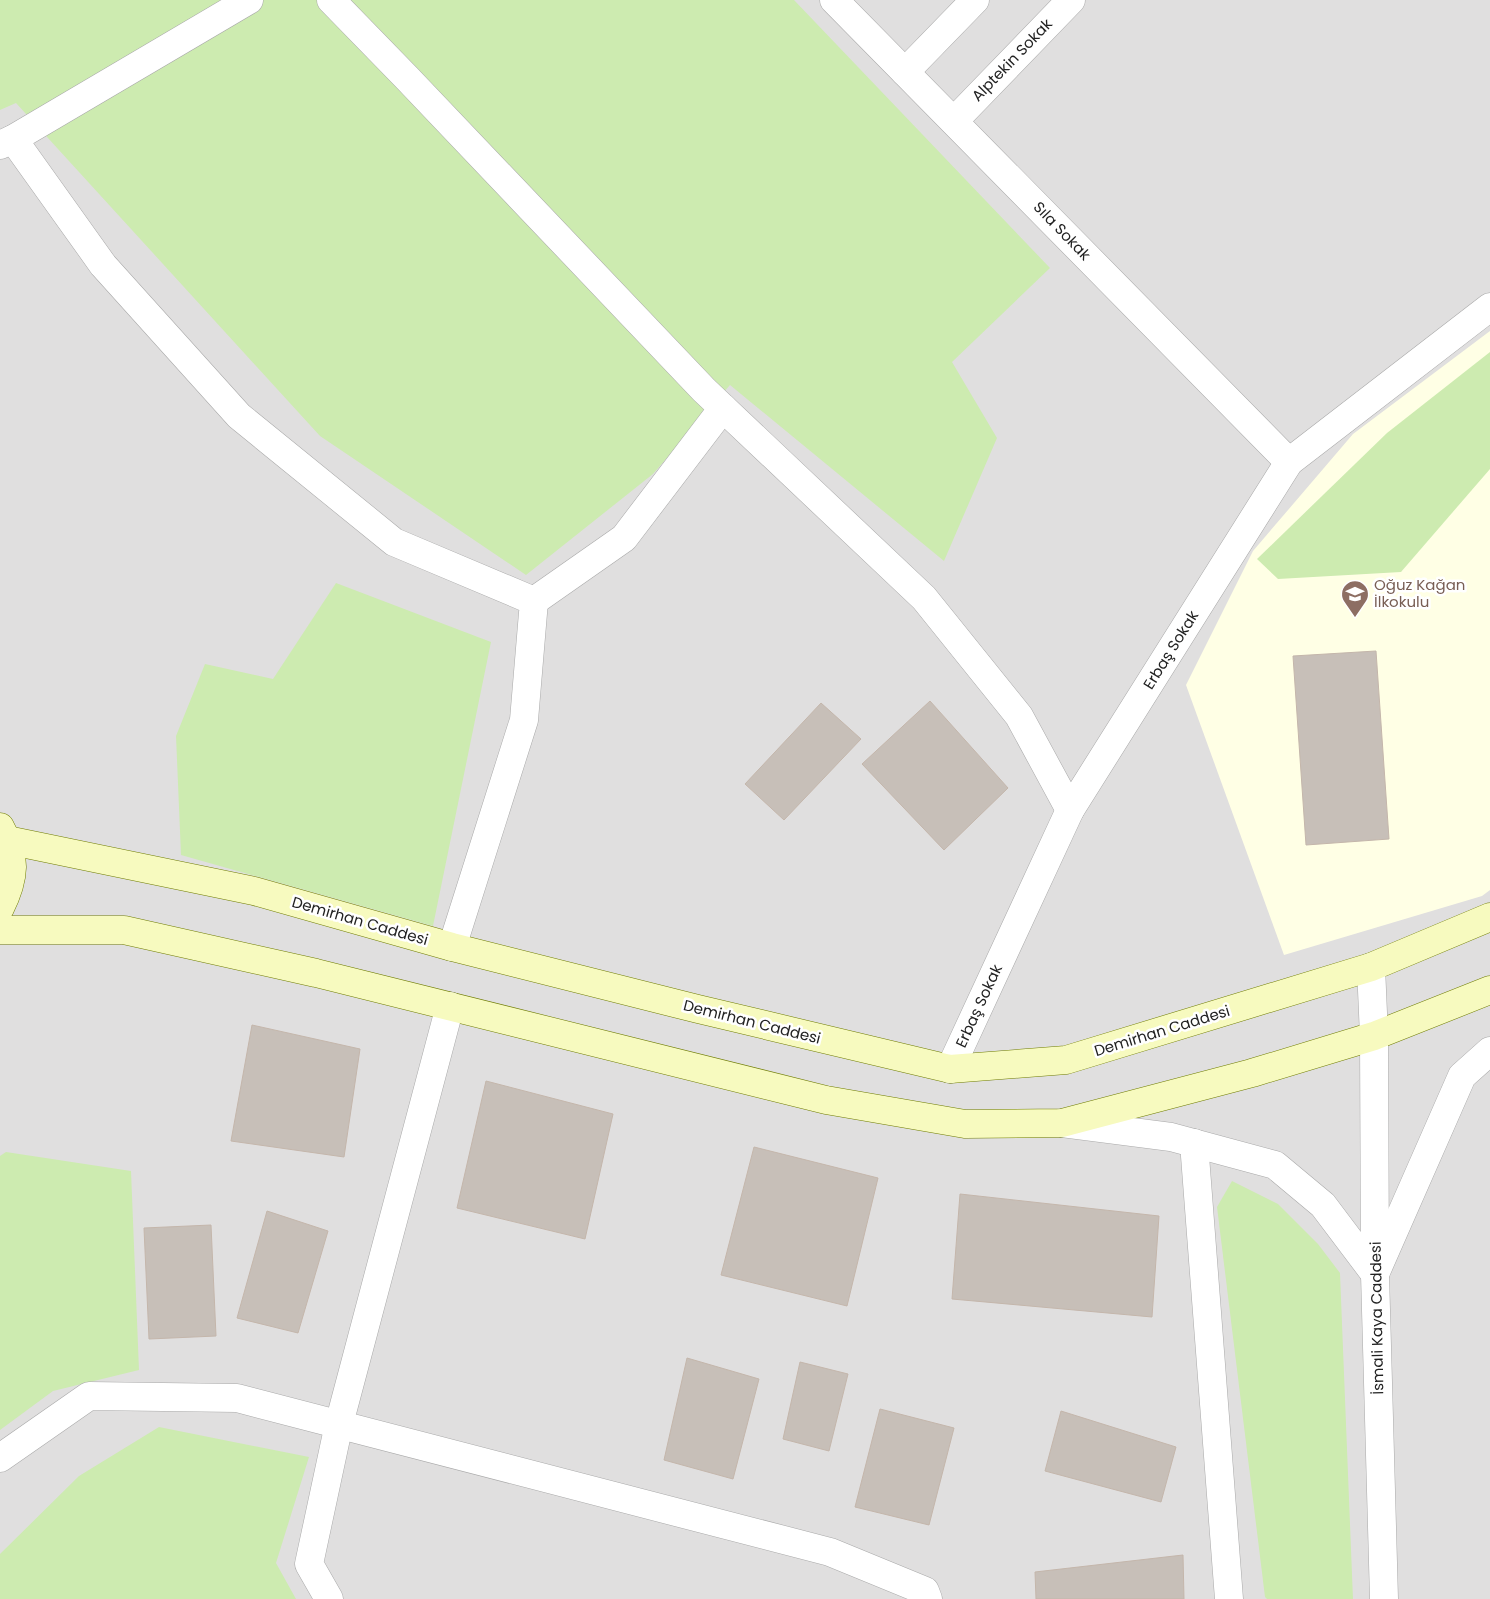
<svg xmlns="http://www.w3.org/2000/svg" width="1490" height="1599" font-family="Poppins,sans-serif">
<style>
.residential{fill:#e0dfdf}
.education{fill:#ffffe5}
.grass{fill:#cdebb0}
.building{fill:#c7bfb8;stroke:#c4b6ab}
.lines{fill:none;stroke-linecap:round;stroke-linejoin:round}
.minor-casing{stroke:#a9a9a9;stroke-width:29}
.tertiary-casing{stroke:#a9a9a9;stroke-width:29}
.secondary-casing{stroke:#707d05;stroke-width:29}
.minor{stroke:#fff;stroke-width:28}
.tertiary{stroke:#fff;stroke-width:28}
.secondary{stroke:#f7fabf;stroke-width:28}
.labels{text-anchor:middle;stroke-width:5;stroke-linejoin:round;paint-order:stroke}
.street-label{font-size:15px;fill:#222;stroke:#fff}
.education-label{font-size:15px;fill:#785e54;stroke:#fff;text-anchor:start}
</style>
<rect width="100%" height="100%" fill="#f2efe9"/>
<rect class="residential" x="0" y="0" width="1490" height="1599"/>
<path class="education" d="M1490 331V890L1482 896 1284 955 1186 685 1253 551 1353 434Z"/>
<g class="grass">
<path d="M0 0H794L1050 268 952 362 997 438 944 561 730 385 653 474 526 575 320 436 16 103 0 110Z"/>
<path d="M1490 352V469L1401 572 1278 579 1257 559 1387 433Z"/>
<path d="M336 583 491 642 433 926 181 855 176 736 205 664 273 679Z"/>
<path d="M6 1152 131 1171 139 1370 53 1391 0 1430V1156Z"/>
<path d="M1232 1181 1278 1204 1318 1244 1340 1273 1353 1599H1267L1265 1597 1217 1207Z"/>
<path d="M159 1427 309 1457 276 1563 296 1599H0V1554L79 1476Z"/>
</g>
<g class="building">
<path d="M1376 651 1389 839 1306 845 1293 656Z"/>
<path d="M930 701 1008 788 944 850 862 764Z"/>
<path d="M821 703 861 739 784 820 745 784Z"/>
<path d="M252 1025 360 1049 344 1157 231 1141Z"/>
<path d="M486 1081 613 1114 585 1239 457 1208Z"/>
<path d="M754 1147 878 1178 847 1306 721 1275Z"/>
<path d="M960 1194 1159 1216 1152 1317 952 1299Z"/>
<path d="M267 1211 328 1231 298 1333 237 1318Z"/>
<path d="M211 1225 216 1336 149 1339 144 1228Z"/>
<path d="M687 1358 759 1379 733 1479 664 1460Z"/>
<path d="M800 1362 848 1374 829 1451 783 1439Z"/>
<path d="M880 1409 954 1428 929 1525 855 1507Z"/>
<path d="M1061 1411 1176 1447 1161 1502 1045 1471Z"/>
<path d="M1183 1555 1184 1599H1036L1035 1572Z"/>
</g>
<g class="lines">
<g class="minor-casing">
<g id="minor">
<path d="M331 0 407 78 704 390 924 598 1019 716 1070 810"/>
<path d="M834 0 1289 462"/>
<path d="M905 72 975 0"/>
<path d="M954 121 1071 0"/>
<path d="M13 139 103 265 239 416 394 542 534 601 524 720 452 947"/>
<path d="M0 145 13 139 249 0"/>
<path d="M534 601 624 538 723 408"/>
<path d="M950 1069 1070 810 1289 462 1490 307"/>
<path d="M1062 1123 1171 1137 1275 1165 1323 1205 1375 1274 1462 1076 1490 1051"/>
<path d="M1194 1143 1229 1599"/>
<path d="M0 1458 89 1396 237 1398 830 1552 925 1591 928 1599"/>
<path d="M329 1599 309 1564 339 1424 450 1006"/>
</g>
</g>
<g class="tertiary-casing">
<path id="tertiary" d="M1371 967 1374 1036 1375 1274 1384 1599"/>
</g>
<g class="secondary-casing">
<g id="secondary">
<path d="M0 827C17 857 15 878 0 908"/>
<path d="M7 840 254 891 452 947 698 1009 950 1069 1066 1060 1371 967 1490 917"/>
<path d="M0 930H124L316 973 826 1100 965 1124 1062 1123 1252 1073 1374 1036 1490 990"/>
</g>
</g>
<use href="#minor" class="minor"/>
<use href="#tertiary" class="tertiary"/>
<use href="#secondary" class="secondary"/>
</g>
<defs>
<g id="school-pin" transform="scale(1.4375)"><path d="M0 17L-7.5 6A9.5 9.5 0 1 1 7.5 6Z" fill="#8d6e63" stroke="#fff"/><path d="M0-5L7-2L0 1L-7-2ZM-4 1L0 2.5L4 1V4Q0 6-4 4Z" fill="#fff"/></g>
</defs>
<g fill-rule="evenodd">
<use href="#school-pin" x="1355" y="594"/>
</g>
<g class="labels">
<g class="street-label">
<text transform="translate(1012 60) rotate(-46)" y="5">Alptekin Sokak</text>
<text transform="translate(1062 231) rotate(46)" y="5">Sıla Sokak</text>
<text transform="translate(1171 650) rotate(-58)" y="5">Erbaş Sokak</text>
<text transform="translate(360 921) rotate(16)" y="5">Demirhan Caddesi</text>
<text transform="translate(979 1006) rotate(-65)" y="5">Erbaş Sokak</text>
<text transform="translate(752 1022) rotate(14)" y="5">Demirhan Caddesi</text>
<text transform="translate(1162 1031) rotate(-17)" y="5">Demirhan Caddesi</text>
<text transform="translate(1377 1318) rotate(-91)" y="5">İsmali Kaya Caddesi</text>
</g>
<g class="education-label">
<text x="1374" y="590">Oğuz Kağan<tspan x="1374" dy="17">İlkokulu</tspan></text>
</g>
</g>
</svg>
